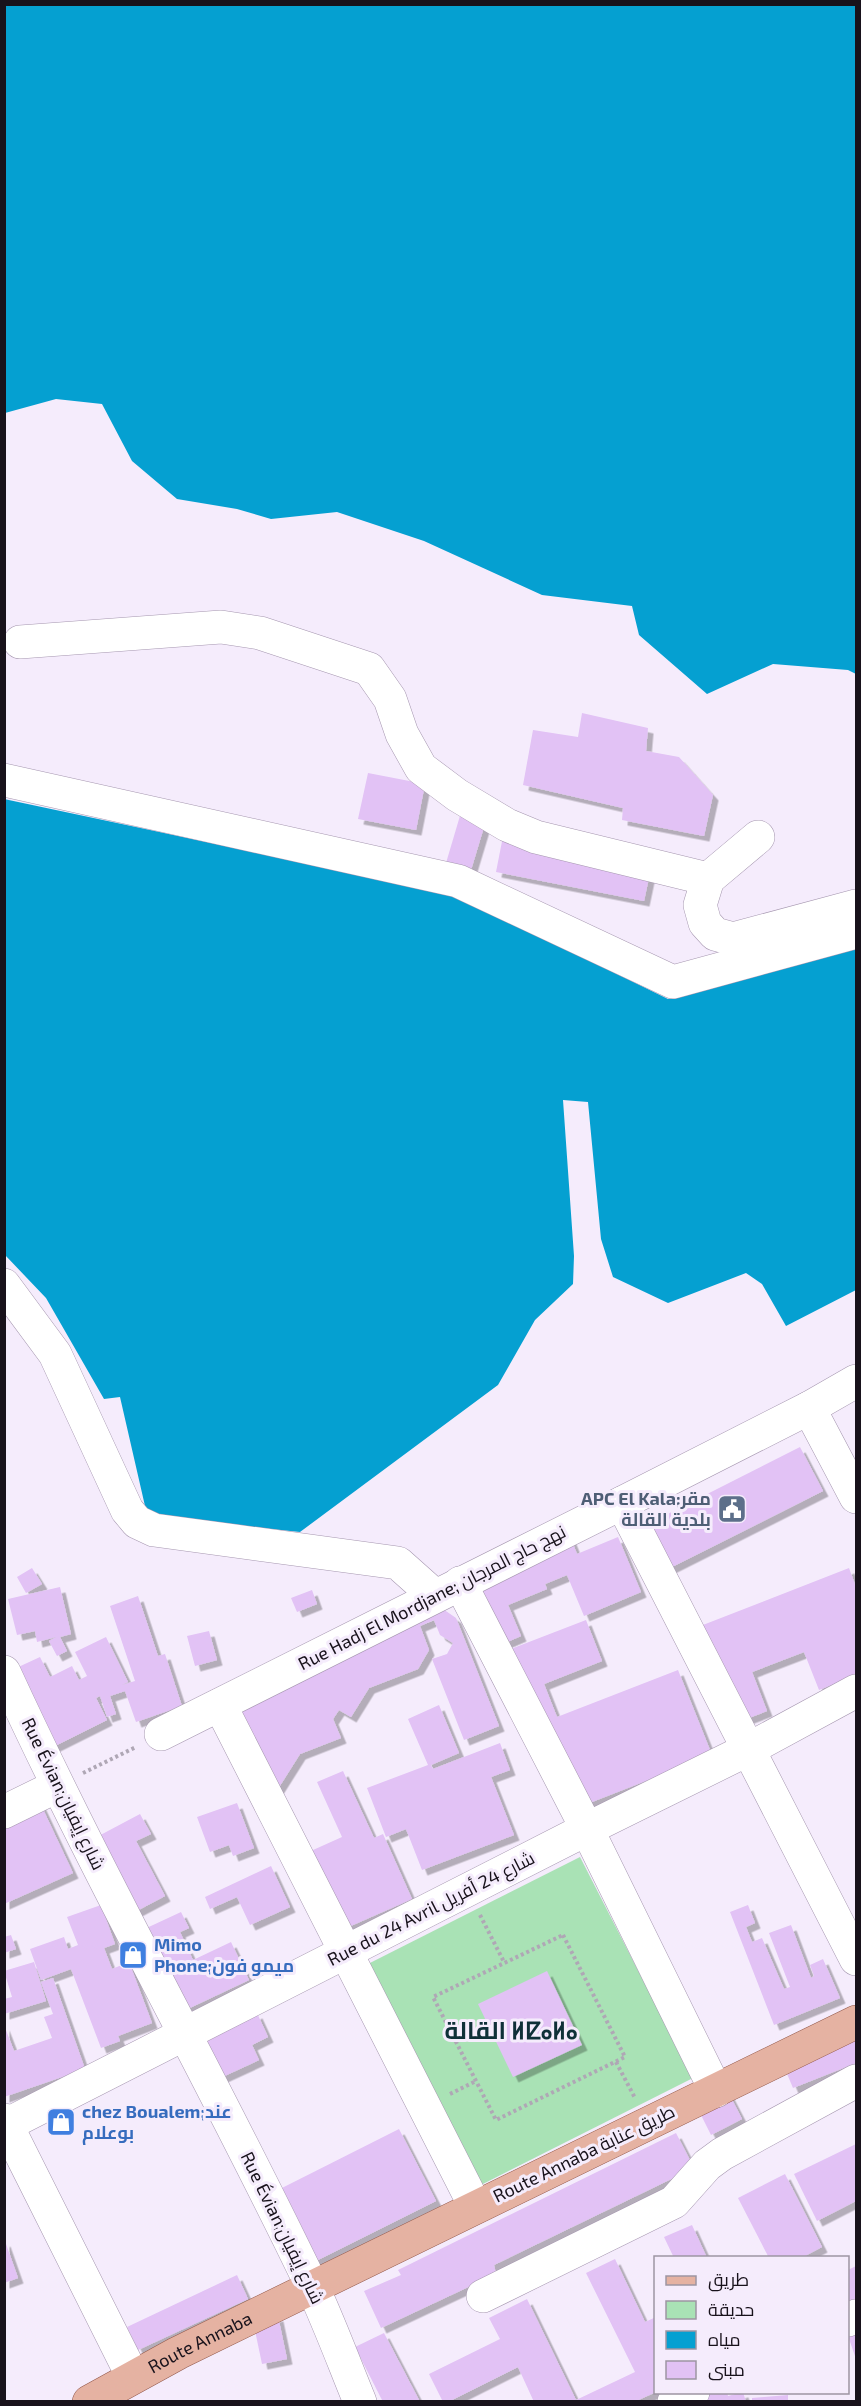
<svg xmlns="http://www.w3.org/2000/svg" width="861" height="2406" font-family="'Exo 2',Cairo,'Noto Sans Tifinagh',sans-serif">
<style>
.green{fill:#a9e2b5}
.water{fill:#05a0d1}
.building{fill:#e2c2f5;filter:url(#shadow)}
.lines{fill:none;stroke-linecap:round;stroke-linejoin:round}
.minor-casing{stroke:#a697b0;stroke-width:34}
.major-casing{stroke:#92584a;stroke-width:34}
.path{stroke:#afa7b5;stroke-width:4;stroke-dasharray:3 3;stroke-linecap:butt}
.minor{stroke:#fff;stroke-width:33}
.major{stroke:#e5b2a2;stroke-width:33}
.labels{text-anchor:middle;stroke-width:6;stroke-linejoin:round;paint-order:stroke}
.service-label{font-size:18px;font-weight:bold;fill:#4e5e75;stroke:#f5ecfc;text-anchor:end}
.street-label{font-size:18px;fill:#18121b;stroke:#f5ecfc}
.shop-label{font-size:18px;font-weight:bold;fill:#366cbe;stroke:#f5ecfc;text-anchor:start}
.district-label{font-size:24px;font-weight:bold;fill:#0f3038;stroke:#f5ecfc}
</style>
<defs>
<filter id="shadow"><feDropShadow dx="5.5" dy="5.5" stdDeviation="0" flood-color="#0004"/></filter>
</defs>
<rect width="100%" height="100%" fill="#f5ecfc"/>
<path class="green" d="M580 1857 693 2078 473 2189 360 1968Z"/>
<g class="water">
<path d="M5 4 856 5V674L848 670 773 664 707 694 639 635 632 606 542 595 424 541 337 512 271 519 237 509 177 499 132 461 102 404 56 399 5 413Z"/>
<path d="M4 799 457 895 668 999 856 947V1290L786 1326 762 1284 746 1273 668 1303 613 1277 601 1239 588 1102 563 1100 574 1256 573 1284 535 1320 498 1385 300 1532 156 1517 145 1506 120 1397 104 1399 46 1298 5 1255Z"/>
</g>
<g class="building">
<path d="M582 713 648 728 646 751 679 757 713 795 704 836 622 820 623 808 523 785 533 730 578 737Z"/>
<path d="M368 773 425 784 416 830 358 819Z"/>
<path d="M462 809 487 817 471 870 446 863Z"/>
<path d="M505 826 654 854 644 901 496 872Z"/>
<path d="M800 1447 823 1491 664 1571 642 1527Z"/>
<path d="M569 1534 577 1554 618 1537 641 1592 584 1616 567 1575 545 1584 547 1589 508 1605 521 1636 498 1646 468 1575Z"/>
<path d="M32 1568 42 1584 26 1593 17 1577Z"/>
<path d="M849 1568 856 1587V1675L819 1690 804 1652 752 1672 767 1711 728 1726 690 1630Z"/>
<path d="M60 1587 71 1634 60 1637 67 1651 57 1656 49 1641 56 1637 37 1642 35 1631 17 1635 8 1599Z"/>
<path d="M312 1590 317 1604 297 1612 291 1598Z"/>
<path d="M138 1596 158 1656 165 1654 182 1706 136 1722 125 1691 110 1696 116 1714 107 1717 100 1696 96 1698 107 1720 53 1747 14 1669 40 1657 50 1677 72 1666 79 1680 87 1676 75 1652 106 1637 128 1682 122 1685 135 1681 110 1606Z"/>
<path d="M443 1609 456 1618 499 1726 464 1740 432 1659 447 1654 453 1643 440 1635 434 1620 420 1626 429 1650 418 1669 369 1688 351 1717 339 1710 333 1719 341 1738 300 1754 276 1792 225 1689Z"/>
<path d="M586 1620 602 1661 544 1684 557 1717 678 1670 712 1755 569 1811 503 1652Z"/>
<path d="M209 1631 217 1660 195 1666 187 1636Z"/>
<path d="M439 1705 459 1753 431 1765 433 1769 500 1743 510 1770 491 1777 514 1835 422 1870 406 1829 386 1837 367 1788 428 1765 408 1719Z"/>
<path d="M343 1771 374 1838 383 1834 412 1899 328 1936 293 1859 342 1837 317 1782Z"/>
<path d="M40 1803 73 1873 4 1904V1819Z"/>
<path d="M237 1803 254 1848 233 1856 229 1845 210 1852 197 1817Z"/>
<path d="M140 1814 151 1834 136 1841 165 1896 131 1914 91 1840Z"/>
<path d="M271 1866 290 1907 250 1925 237 1897 210 1909 205 1897Z"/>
<path d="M101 1905 115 1944 104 1948 112 1969 129 1962 152 2023 118 2036 120 2041 101 2048 71 1969 41 1980 30 1949 64 1937 68 1949 78 1945 67 1917Z"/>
<path d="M748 1905 755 1923 746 1927 752 1942 762 1938 784 1989 790 1987 769 1933 791 1925 811 1978 814 1976 810 1965 823 1959 840 1998 774 2025 730 1912Z"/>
<path d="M181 1912 189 1928 180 1932 193 1960 231 1942 249 1980 177 2014 138 1932Z"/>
<path d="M11 1935 16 1949 4 1953V1937Z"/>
<path d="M34 1962 46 2001 4 2014V1999L12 1997 4 1971Z"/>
<path d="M547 1971 582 2045 513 2077 478 2004Z"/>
<path d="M53 1978 85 2069 4 2097V2025L14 2051 52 2038 44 2017 53 2014 41 1982Z"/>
<path d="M257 2013 268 2037 252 2045 259 2060 205 2085 187 2046Z"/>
<path d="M856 2033V2063L793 2088 782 2062Z"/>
<path d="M727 2090 742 2119 711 2135 696 2105Z"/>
<path d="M399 2129 436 2201 310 2264 274 2192Z"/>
<path d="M676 2133 694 2168 494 2265 496 2274 381 2328 364 2291 401 2275 398 2270Z"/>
<path d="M856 2144V2201L817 2221 794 2174Z"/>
<path d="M785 2174 822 2247 801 2258H769L738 2198Z"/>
<path d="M692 2225 707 2258H674L664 2237Z"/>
<path d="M5 2241 18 2278 4 2283V2242Z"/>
<path d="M615 2259 645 2322 656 2317V2392L634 2402H534L518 2367 448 2402H443L429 2374 500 2339 489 2318 527 2299 576 2400 635 2372 586 2273Z"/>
<path d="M856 2266V2300L848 2304V2270Z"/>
<path d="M237 2275 248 2299 138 2350 127 2327Z"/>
<path d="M278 2316 287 2359 262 2364 253 2321Z"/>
<path d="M384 2333 420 2402H383L355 2347Z"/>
<path d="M856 2333V2359L848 2336Z"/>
<path d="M702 2392H727L728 2396 743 2392 746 2402H705Z"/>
<path d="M788 2395V2402H752V2398Z"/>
</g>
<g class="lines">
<g class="minor-casing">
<g id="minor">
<path d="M20 642 221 627 260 633 369 669 390 699 402 734 421 768 457 795 507 825 536 837 708 879"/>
<path d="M4 780 458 881 673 982 856 932"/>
<path d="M758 837 708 879 700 905 705 923 715 934 733 939 856 906"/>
<path d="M4 1285 55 1354 127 1510 137 1522 154 1530 398 1563 435 1596"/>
<path d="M809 1408 856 1497"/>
<path d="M622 1503 856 1959"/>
<path d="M460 1583 587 1829 716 2091"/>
<path d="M4 1672C99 1879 212 2078 311 2284 329 2322 344 2363 360 2402"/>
<path d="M220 1705 475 2206"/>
<path d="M161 1734 622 1503 809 1408 856 1381"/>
<path d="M4 1812 57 1786"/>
<path d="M4 2120 133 2377"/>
<path d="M4 2126 587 1829 749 1749 856 1691"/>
<path d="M483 2296 674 2202 707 2165 722 2154 856 2081"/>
<path d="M848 2320 856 2316"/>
<path d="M674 2402 693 2392"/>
</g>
</g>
<g class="major-casing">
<g id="major">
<path id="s1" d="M89 2402 178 2353 856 2022"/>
</g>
</g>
<g class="path">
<path d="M83 1773 136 1747"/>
<path d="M480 1915 504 1962"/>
<path d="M563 1935 625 2057 496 2120 433 1997Z"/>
<path d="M616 2062 635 2098"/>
<path d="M450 2094 476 2081"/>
</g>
<use href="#minor" class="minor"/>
<use href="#major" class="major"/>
</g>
<defs>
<g id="civic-square" transform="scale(1.5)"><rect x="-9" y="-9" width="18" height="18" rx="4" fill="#5c6f8a" stroke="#f5ecfc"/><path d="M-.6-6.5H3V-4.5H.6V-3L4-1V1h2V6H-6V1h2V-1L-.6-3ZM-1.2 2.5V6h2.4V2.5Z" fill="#fff"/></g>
<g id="shop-square" transform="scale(1.5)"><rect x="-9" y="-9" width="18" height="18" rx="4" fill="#3f7fe0" stroke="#f5ecfc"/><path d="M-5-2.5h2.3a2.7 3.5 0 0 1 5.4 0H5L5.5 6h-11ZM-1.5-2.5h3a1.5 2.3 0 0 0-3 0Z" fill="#fff"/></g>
</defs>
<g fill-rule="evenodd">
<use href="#civic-square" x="732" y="1509"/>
<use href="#shop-square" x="133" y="1955"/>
<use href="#shop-square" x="61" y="2122"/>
</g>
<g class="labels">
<g class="service-label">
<text x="711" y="1505">APC El Kala;مقر<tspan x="711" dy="21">بلدية القالة</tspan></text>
</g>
<g class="street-label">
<text transform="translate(432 1598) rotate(-27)" y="6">Rue Hadj El Mordjane; نهج حاج المرجان</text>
<text transform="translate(63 1794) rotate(64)" y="6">Rue Évian;شارع إيفيان</text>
<text transform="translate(431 1909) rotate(-27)" y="6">Rue du 24 Avril شارع 24 أفريل</text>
<text transform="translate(584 2154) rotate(-26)" y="6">Route Annaba طريق عنابة</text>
<text transform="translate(282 2228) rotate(64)" y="6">Rue Évian;شارع إيفيان</text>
<text dy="6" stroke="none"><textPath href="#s1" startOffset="126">Route Annaba</textPath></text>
</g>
<g class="shop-label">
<text x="154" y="1951">Mimo<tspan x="154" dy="21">Phone;ميمو فون</tspan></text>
<text x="82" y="2118">chez Boualem;عند<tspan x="82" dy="21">بوعلام</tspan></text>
</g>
<g class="district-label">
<text x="511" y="2039">القالة ⵍⵇⴰⵍⴰ</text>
</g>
</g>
<rect width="861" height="2406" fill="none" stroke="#18121b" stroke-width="12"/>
<rect x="654" y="2256" width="195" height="138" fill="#f5ecfc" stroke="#9d95a2" stroke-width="1.5"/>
<rect x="666" y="2276" width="30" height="9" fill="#e5b2a2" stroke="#9d95a2" stroke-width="1.5"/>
<text x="708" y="2286" font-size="18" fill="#18121b">طريق</text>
<rect x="666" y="2301" width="30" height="18" fill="#a9e2b5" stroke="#9d95a2" stroke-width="1.5"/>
<text x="708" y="2316" font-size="18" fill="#18121b">حديقة</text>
<rect x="666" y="2331" width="30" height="18" fill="#05a0d1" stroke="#9d95a2" stroke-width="1.5"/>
<text x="708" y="2346" font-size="18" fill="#18121b">مياه</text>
<rect x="666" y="2361" width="30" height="18" fill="#e2c2f5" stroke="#9d95a2" stroke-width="1.5"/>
<text x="708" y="2376" font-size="18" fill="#18121b">مبنى</text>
</svg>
